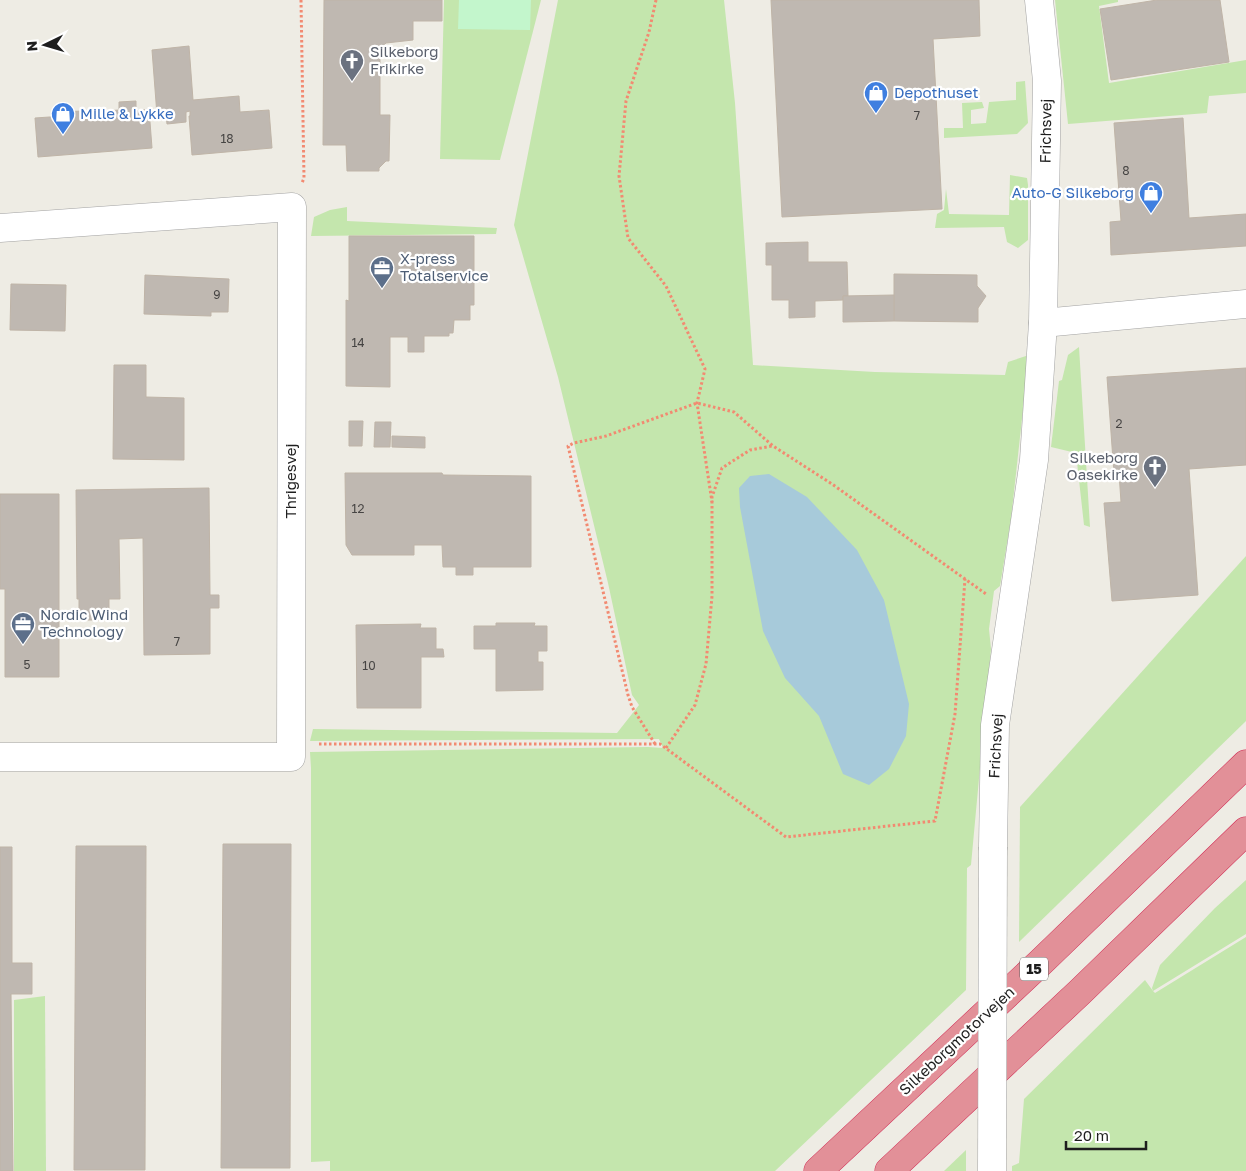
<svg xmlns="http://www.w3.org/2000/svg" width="1246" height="1171" font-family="'Golos Text',sans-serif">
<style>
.grass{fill:#c4e6ad}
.park{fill:#c3f6cc}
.water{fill:#a7cada}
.building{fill:#bfb8b1;stroke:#bfb4a7}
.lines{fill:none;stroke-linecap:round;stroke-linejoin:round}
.minor-casing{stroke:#a2a2a2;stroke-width:29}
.motorway-casing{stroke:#d12d56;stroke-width:29}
.path{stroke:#f28a71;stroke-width:3;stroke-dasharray:2.5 2.5;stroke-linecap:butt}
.minor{stroke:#fff;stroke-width:28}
.motorway{stroke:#e29098;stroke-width:28}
.minor-bridge-casing{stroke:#a2a2a2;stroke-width:29;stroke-linecap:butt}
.minor-bridge{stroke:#fff;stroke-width:28}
.labels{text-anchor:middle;stroke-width:4.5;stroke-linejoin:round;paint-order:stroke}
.number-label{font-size:12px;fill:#464443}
.shield{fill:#fff;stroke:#626262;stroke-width:1}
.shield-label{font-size:14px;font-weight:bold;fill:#1e1e1e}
.worship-label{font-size:15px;fill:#5b616d;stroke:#fff;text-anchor:start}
.shop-label{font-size:15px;fill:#366cbe;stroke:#fff;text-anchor:start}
.street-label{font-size:15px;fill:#1e1e1e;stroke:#fff}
.service-label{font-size:15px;fill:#4e5e75;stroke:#fff;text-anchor:start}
</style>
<rect width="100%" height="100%" fill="#eeece4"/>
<g class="grass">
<path d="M444 0H541L500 160 440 159Z"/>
<path d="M558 0H724L735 103 753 365 875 372 1005 375 1008 362 1029 355 1011 519 1000 586 994 591 989 629 991 649 971 865 967 868 966 990 775 1171H330V1161L311 1162V768L310 752 648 747 663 748 659 739 310 741 313 729 617 733 639 705 632 695 608 583 558 377 514 225Z"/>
<path d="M1055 0H1118V2L1099 6 1109 83 1246 60V93L1209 96 1207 113 1068 124Z"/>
<path d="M1025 81 1028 123 1017 134 944 138V128H963L962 103 982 102 984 108 971 110V124L986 123 989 102 1016 100V82Z"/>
<path d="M1010 175 1027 178 1028 185V240L1018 248 1007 242 1004 227 935 228 937 214 944 210 946 189 949 214 1009 215Z"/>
<path d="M347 207V221L497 228 496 234 311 236 314 217 330 210Z"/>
<path d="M1079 347 1090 527 1084 525 1076 453 1051 447 1059 381 1062 380 1068 355Z"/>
<path d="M1246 556V721L1019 942 1020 807Z"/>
<path d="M1246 880V934L1153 991 1155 993 1246 937V1171H1012V1166L1019 1163 1024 1099 1145 980 1153 991 1152 988 1160 965 1215 908Z"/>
<path d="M45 996 46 1171H14V1000Z"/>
<path d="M966 1150V1171H944Z"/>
</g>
<path class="park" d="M459 0H531L530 30 458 29Z"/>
<path class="water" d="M769 474 807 497 857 550 884 600 909 704 906 736 889 769 869 785 843 774 819 716 785 678 763 631 740 507 739 488 750 476Z"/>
<g class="building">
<path d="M324 0H442V21H413V40L386 43 380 49V115H390L389 161H386L379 168V171H347L346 145H323Z"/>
<path d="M771 0H979L980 36 933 39 942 209 782 217Z"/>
<path d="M1157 0H1220L1229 62 1111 80 1100 9Z"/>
<path d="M189 46 193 100 239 96 240 112 269 110 272 148 192 155 189 116H190V111L186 112V122L167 124 166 114 157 115 152 50Z"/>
<path d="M136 101V111L149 109 152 148 38 157 35 118 64 116V112L81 111V113L119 110V102Z"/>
<path d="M1183 118 1189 218 1246 214V246L1111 255 1110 222 1121 221 1114 123Z"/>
<path d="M349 236H474V305H470V320H454L453 333H449V336H424V352H408V337H390V387L346 386V300L349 301Z"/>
<path d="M808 242V262H847L848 296H843V300L815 301V317L789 318V300H772V265H766V243Z"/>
<path d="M894 274 977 275V286L986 296 978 308V322L894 321Z"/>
<path d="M145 275 229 279 228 312H211V316L144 314Z"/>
<path d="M11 284 66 285 65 331 10 330Z"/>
<path d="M894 295V321L843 322V296Z"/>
<path d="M114 365H146V397L184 398V460L113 459Z"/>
<path d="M1246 368V465L1189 469 1198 595 1112 601 1104 503 1121 502 1119 473 1114 474 1107 377Z"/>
<path d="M349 421H363L362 446H349Z"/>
<path d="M375 422H391L390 447H374Z"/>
<path d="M392 436 425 437V448L392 447Z"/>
<path d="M345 473H442L443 475 531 476V567H473V575H456V567H443L442 545H414V555H352L346 545Z"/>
<path d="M209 488 210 595H219V608H210V654L144 655 143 538 119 539 120 599H109V611H104V620H79V599H77L76 490Z"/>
<path d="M0 494H59V677H5V589H0Z"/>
<path d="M496 623H535L534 626H547V651H538V662H543V690L496 691V649H474V626H496Z"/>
<path d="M421 624 420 628H436V649H443L444 657H421V708H357L356 625Z"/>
<path d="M223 844H291L290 1168H221Z"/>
<path d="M76 846H146L145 1170H74Z"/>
<path d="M0 847H12V963H32V994H11L13 1171H0Z"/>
</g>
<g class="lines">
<g class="minor-casing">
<g id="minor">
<path d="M0 228 292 207 291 757H0"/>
<path d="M1043 323 1246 304"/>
<path d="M993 847 995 725 1034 460 1043 323 1047 81 1039 0"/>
</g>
</g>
<g class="motorway-casing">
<g id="motorway">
<path d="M818 1171 1041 962 1246 764"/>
<path d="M889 1171 1081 991 1246 831"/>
</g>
</g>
<g class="path">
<path d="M301 0 304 178 302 183"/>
<path d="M656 0 649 32 626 101 619 176 628 238 666 286 705 369 697 403 712 502"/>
<path d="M319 744H660L786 837 935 821 955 714 965 579"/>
<path d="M655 744 632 707 628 695 568 446 574 443 606 436 697 403 734 412 773 446 832 484 986 594"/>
<path d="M666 748 695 705 706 664 712 596V497L722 468 750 450 772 446"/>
</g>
<use href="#minor" class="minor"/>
<use href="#motorway" class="motorway"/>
<g class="minor-bridge-casing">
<path id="minor-bridge" d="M992 1171 993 847"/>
</g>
<use href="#minor-bridge" class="minor-bridge"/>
</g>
<defs>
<g id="church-pin" transform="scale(1.25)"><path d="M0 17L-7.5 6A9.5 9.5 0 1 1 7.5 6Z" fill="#6b7280" stroke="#fff"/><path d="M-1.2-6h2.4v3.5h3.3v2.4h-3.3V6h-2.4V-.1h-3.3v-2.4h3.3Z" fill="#fff"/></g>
<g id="shop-pin" transform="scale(1.25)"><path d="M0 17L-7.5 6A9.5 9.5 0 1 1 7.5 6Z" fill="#3f7fe0" stroke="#fff"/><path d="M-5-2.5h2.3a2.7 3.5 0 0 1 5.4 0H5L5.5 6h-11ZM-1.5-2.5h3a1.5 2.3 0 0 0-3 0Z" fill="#fff"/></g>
<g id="office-pin" transform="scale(1.25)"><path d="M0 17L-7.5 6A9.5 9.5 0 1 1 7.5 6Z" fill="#5c6f8a" stroke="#fff"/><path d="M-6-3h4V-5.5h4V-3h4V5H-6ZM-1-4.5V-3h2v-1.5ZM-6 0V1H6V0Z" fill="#fff"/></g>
</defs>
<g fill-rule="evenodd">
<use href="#church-pin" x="352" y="61"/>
<use href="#shop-pin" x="876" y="93"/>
<use href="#shop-pin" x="63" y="114"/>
<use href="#shop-pin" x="1151" y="193"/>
<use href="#office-pin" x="382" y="268"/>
<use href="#church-pin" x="1155" y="467"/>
<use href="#office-pin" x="23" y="624"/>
</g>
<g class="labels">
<g class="number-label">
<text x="917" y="120">7</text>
<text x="227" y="143">18</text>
<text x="1126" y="175">8</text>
<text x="217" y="299">9</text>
<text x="358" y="347">14</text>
<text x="1119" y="428">2</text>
<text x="358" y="513">12</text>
<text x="177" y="646">7</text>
<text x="27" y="669">5</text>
<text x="369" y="670">10</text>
</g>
<rect class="shield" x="1020" y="957.5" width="28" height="23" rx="4"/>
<g class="shield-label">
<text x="1034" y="974">15</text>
</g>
<g class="worship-label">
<text x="370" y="57">Silkeborg<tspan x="370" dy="17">Frikirke</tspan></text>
<text x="1138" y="463" text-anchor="end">Silkeborg<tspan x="1138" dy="17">Oasekirke</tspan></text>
</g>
<g class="shop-label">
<text x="894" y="98">Depothuset</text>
<text x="80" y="119">Mille &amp; Lykke</text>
<text x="1134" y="198" text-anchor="end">Auto-G Silkeborg</text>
</g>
<g class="street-label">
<text transform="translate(1046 131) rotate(-89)" y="5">Frichsvej</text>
<text transform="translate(291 481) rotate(-90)" y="5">Thrigesvej</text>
<text transform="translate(996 746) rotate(-87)" y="5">Frichsvej</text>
<text transform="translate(957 1041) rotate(-43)" y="5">Silkeborgmotorvejen</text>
</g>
<g class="service-label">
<text x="400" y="264">X-press<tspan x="400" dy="17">Totalservice</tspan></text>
<text x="40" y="620">Nordic Wind<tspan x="40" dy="17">Technology</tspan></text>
</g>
</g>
<g transform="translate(45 45) rotate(265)" stroke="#ffffff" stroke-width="4" paint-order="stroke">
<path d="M0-4L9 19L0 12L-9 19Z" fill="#1e1e1e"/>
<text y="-8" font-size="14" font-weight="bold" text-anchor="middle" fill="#1e1e1e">N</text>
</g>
<path d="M1066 1141v8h80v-8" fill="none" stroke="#1e1e1e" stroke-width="2.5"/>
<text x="1074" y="1141" font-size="15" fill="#1e1e1e" stroke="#ffffff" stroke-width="4" paint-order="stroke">20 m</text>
</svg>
